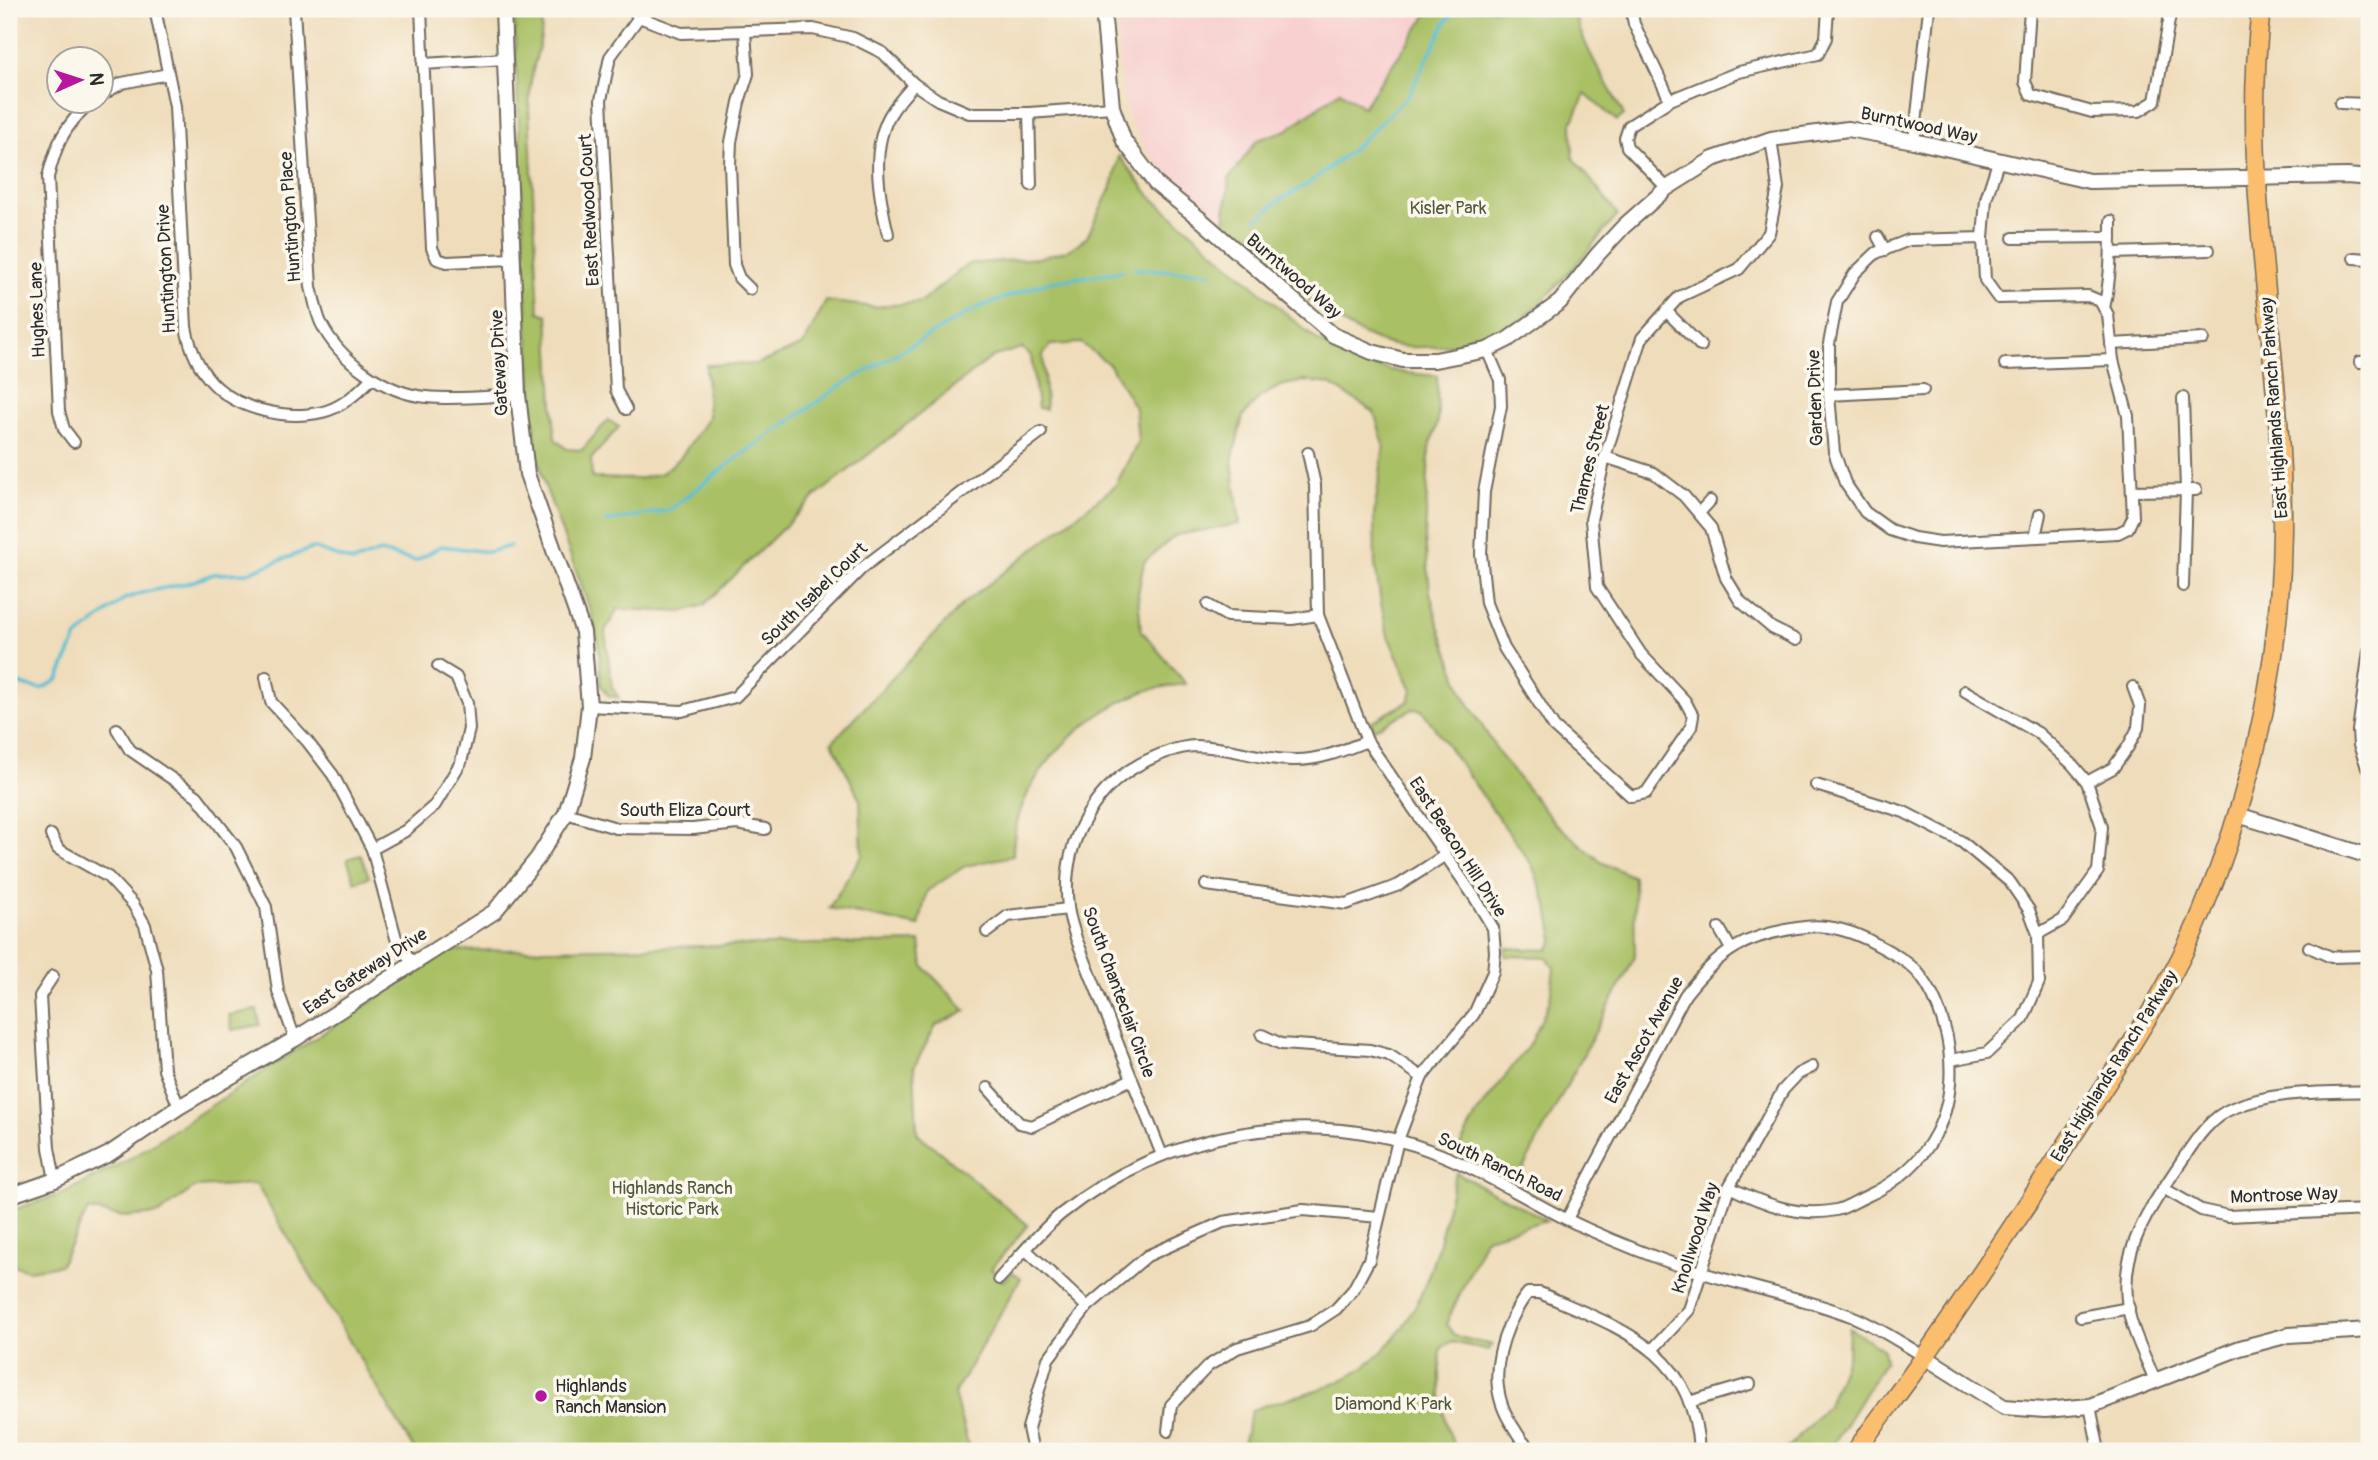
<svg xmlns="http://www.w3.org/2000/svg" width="2378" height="1460" font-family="Pangolin,sans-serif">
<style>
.built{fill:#f7d0cf}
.green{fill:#a9c065;stroke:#6a7648;stroke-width:2}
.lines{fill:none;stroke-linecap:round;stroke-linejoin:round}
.stream{stroke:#55bdd3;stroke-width:3.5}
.minor-casing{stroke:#70695d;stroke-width:14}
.tertiary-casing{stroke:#70695d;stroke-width:18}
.primary-casing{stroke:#70695d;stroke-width:21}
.minor{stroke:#fff;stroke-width:10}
.tertiary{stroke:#fff;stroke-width:14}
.primary{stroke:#fbbe6e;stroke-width:18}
.poi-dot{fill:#b5179e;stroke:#fbf7ec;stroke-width:2.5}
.labels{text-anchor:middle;stroke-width:7;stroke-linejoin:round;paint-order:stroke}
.street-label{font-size:18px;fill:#2b2b2b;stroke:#fbf7ec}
.park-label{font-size:18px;fill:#51583c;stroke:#fbf7ec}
.poi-label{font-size:18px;fill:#2b2b2b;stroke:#fbf7ec;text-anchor:start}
</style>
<rect width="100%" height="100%" fill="#fbf7ec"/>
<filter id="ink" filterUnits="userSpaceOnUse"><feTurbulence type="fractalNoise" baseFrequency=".0143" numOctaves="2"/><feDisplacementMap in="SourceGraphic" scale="14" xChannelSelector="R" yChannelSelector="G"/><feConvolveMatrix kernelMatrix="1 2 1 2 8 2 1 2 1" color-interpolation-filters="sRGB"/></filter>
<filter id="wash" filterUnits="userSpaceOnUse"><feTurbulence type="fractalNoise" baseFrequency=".00686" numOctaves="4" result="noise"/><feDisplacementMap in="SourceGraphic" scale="28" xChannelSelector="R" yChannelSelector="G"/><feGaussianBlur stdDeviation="1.57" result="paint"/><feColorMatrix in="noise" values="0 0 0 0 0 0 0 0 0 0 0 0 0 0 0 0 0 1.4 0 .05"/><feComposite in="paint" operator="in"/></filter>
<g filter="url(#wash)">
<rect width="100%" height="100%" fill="#efdcba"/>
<path class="built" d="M1117 9H1431L1363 107 1340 91 1287 130 1257 140 1229 179 1224 224 1178 188 1147 151 1128 114 1121 79Z"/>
<g class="green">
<path d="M514 9H539C547 30 536 54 532 75 530 86 530 98 529 109L539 312 548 315 555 439 567 449 582 450 608 420 619 427 591 459 592 478 639 479 662 473 680 458 708 418 706 365 757 364 803 345 826 301 874 307 921 302 968 264 1038 258 1069 250 1087 237 1113 183 1119 156 1151 197 1318 341 1359 363 1405 373 1437 376 1438 421 1429 450 1425 538 1430 592 1438 623 1464 696 1500 755 1554 822 1601 862 1634 877 1635 957 1518 1178 1459 1148 1476 1115 1532 1041 1550 1000 1554 968 1547 957 1505 956 1506 948 1548 950 1554 940 1548 907 1532 865 1422 710 1413 709 1374 729 1371 722 1408 702 1412 690 1388 636 1381 603 1375 565 1374 515 1384 445 1374 412 1330 384 1304 381 1280 386 1260 397 1243 416 1232 461 1240 524 1176 535 1144 562 1138 594 1141 630 1186 684C1172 686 1156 687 1143 692 1078 716 1012 782 1013 856L965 866 927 891 919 926 829 908 862 855 860 800 832 742 963 604 1115 486 1138 442 1135 408 1110 365 1081 343 1051 345 1043 355 1046 409 1038 408 1031 356 1022 348 992 357 816 496 704 605 682 612 618 609 605 631 612 687 619 698 609 696 601 685 599 646 592 615 544 483 536 448 527 316Z"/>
<path d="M1431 9H1576C1574 33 1612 91 1624 115L1617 121 1585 94 1572 123 1573 157 1618 215C1589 249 1561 285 1528 314 1507 332 1477 342 1450 345 1428 348 1402 349 1381 342 1319 319 1272 267 1224 224L1229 179 1257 140 1287 130 1340 91 1363 107Z"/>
<path d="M361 855 369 877 355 882 347 859Z"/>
<path d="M920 942 923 966 966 1011 936 1025 914 1067 917 1133 1028 1225 991 1269 1003 1281 1013 1272 1021 1278 954 1394 970 1451H415L256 1184 195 1187 159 1214 124 1217 88 1210 60 1265 28 1270 16 1266 9 1269V1211L62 1194 126 1161 449 951Z"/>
<path d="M257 1010 260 1025 232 1030 229 1015Z"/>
<path d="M1456 1173 1547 1220 1486 1237 1446 1324 1455 1336 1492 1345 1489 1350 1451 1342 1441 1348C1438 1385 1440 1417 1457 1451H1241L1252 1410C1279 1399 1313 1394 1338 1382 1424 1341 1435 1256 1456 1173Z"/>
<path d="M1849 1328 1883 1349 1885 1361 1829 1451H1785L1827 1406 1848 1355Z"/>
</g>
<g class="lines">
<g class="stream">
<path d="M1257 219 1278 201 1309 183 1353 149 1408 96 1446 22 1457 9"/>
<path d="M1134 269 1212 272"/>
<path d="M605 522 670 510 726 466 837 388 977 308 1048 282 1123 271"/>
<path d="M9 687 17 684 41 689 58 680 77 637 124 599 145 592 188 583 214 574 247 573 313 548 353 562 380 552 416 561 441 546 489 552 510 546"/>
</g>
</g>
</g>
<g filter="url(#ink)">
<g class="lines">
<g class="minor-casing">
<g id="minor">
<path d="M155 9 175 106 186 327C196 380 228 407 281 414 297 416 319 415 334 408 349 401 361 389 372 378"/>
<path d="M294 9 311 287C314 298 316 312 321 323 339 360 386 394 427 397 457 400 489 396 518 395"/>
<path d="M421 9 432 248 437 259 447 262 512 259"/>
<path d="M632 9 639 17 681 33 813 29 853 38 883 53 914 84 938 100 969 113H1029L1112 107"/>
<path d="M1631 9 1634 24 1670 100"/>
<path d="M2030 9 2025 82 2031 95 2092 112 2139 111 2155 101 2171 9"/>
<path d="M745 32 748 74 739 102 731 142 730 164 734 265 739 278 750 289"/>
<path d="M423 64 505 59"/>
<path d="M102 95 122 83 168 74"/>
<path d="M2340 103 2369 104"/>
<path d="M1029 113 1031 185"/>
<path d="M1914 141 1929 9"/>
<path d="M1667 188 1627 147 1625 138 1629 126 1670 100 1739 72 1818 54 1826 38 1828 9"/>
<path d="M888 234C879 196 869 145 893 110 899 101 907 93 914 84"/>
<path d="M1878 237 1885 250"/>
<path d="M1983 238 1909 240 1876 253 1855 273 1837 302 1829 344V395L1834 452 1845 483 1865 512 1890 530 1914 538 1940 542 2118 533 2128 528 2133 517 2128 416 2113 360 2108 315 2100 301 2088 296 1998 298 1985 280 1983 238 1986 199 1998 162"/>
<path d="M2013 238 2111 237"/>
<path d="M2112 253 2209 250"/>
<path d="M2354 258 2369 259"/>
<path d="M2104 308C2111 278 2111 251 2111 221"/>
<path d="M1666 311 1701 346"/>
<path d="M2111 344 2203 339"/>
<path d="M1487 350 1500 380 1501 406 1484 492 1481 554 1486 603 1504 648 1554 727 1631 796 1646 793 1691 727 1693 716 1685 701 1641 654 1597 587 1591 520 1605 457 1642 338 1679 297 1739 269 1769 233 1778 188 1771 139"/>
<path d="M2360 362 2369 361"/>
<path d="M2005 364 2113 360"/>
<path d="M1829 395 1923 390"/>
<path d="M2183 398 2186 490 2183 586"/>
<path d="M626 409 616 390 601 100 610 57 639 17"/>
<path d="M74 442 64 429 59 411 48 177C57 141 64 128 90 102"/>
<path d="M1605 457 1654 473 1684 496 1711 528 1726 578 1740 601 1772 628 1796 640"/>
<path d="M2132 491 2196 490"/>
<path d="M1699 513 1710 501"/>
<path d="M2035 537 2040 514"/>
<path d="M1208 605 1227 616 1292 619 1318 615"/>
<path d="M266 677 271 702 307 741 333 775 372 849 396 938 412 963"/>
<path d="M1965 691 2038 733 2072 764 2087 782 2102 827 2098 871 2063 920 2038 934"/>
<path d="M589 706 682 711 735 697 862 568 1041 432"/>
<path d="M117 729 130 750 197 796 236 847 266 907 278 991 295 1039"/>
<path d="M2367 767 2359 745 2358 731 2369 651"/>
<path d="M2087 782 2113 768 2128 747 2138 728 2140 706 2133 687"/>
<path d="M1816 785 1904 812 1962 842 2010 882 2029 910 2038 934 2039 982 2023 1019 1987 1053 1951 1060"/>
<path d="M566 813 616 828 693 829 737 824 765 829"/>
<path d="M51 835 58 849 108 877 133 904 145 925 157 970 164 1070 179 1107"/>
<path d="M372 849 405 831 435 805 461 762 469 729 467 703 456 677 438 666"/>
<path d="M1206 885 1346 904 1399 885 1444 856"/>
<path d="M1719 928 1731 949"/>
<path d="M987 932 1008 916 1068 909"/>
<path d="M2309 947 2331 957 2369 956"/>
<path d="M53 976 40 996 49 1148 55 1180"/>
<path d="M1262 1035 1281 1044 1370 1050 1389 1055 1422 1077"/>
<path d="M988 1088 1019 1123 1032 1126 1132 1079"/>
<path d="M1162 1155 1076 938C1073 928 1069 917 1068 907 1061 849 1089 792 1140 764 1157 755 1175 747 1195 746 1229 746 1262 761 1296 760 1321 760 1344 750 1367 741"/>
<path d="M2163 1188 2201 1210 2228 1216 2369 1210"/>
<path d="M1567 1219 1685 995C1720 950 1747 934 1805 927 1829 924 1855 932 1876 944 1891 952 1908 961 1919 974 1933 991 1942 1016 1947 1037 1961 1108 1932 1167 1865 1197 1856 1201 1846 1208 1836 1210 1798 1218 1762 1203 1729 1187"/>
<path d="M1026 1250 1087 1307"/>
<path d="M999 1279C1019 1257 1038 1233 1061 1214 1166 1130 1313 1103 1439 1154 1483 1171 1524 1198 1566 1219 1597 1234 1631 1248 1663 1260 1724 1283 1790 1293 1851 1316 1877 1326 1901 1343 1925 1357"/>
<path d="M2081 1317 2129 1308"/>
<path d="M1653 1349 1689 1310 1729 1187 1783 1090 1798 1074 1812 1067"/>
<path d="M2155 1381C2147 1360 2135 1338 2130 1317 2115 1256 2147 1213 2179 1165 2193 1144 2208 1118 2233 1108 2276 1090 2323 1093 2369 1091"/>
<path d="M1689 1402 1750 1384"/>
<path d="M2090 1406 2099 1451"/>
<path d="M1168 1431 1171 1405 1208 1366 1237 1348 1310 1326 1336 1309 1353 1290 1369 1260 1398 1140 1422 1077 1474 1014 1493 972 1495 952 1493 928 1475 898 1367 741 1318 615 1315 485 1308 453"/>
<path d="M1033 1451 1028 1428 1048 1359 1087 1307 1147 1256 1223 1222 1303 1210 1379 1217"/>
<path d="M1535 1451C1525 1447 1520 1438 1514 1428 1491 1395 1494 1361 1509 1325 1515 1313 1519 1303 1528 1293H1540C1619 1328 1694 1349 1699 1451"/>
</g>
</g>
<g class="tertiary-casing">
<g id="tertiary">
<path d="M1103 9 1112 107 1124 141 1156 184 1200 219 1333 335 1372 352 1403 360H1435L1487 350 1507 340 1560 302 1598 254 1624 226 1667 188 1713 159 1771 139 1848 129 1914 141 2089 181 2347 176 2369 178"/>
<path d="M2238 815 2369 856"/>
<path d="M9 1196 55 1180 109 1154 179 1107 295 1039 494 912 537 859 566 813 583 758 589 706 583 632 527 474 518 395 503 9"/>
<path d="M1925 1357 2004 1407 2045 1410 2090 1406 2240 1348 2289 1335 2369 1330"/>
</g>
</g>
<g class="primary-casing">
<path id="primary" d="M1856 1451C1878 1419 1903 1388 1925 1356 1980 1277 2033 1196 2086 1115 2128 1050 2172 984 2202 912 2253 790 2281 663 2282 531 2284 356 2239 185 2261 9"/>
</g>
<use href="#minor" class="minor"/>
<use href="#tertiary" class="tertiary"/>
<use href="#primary" class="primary"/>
</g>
</g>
<circle class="poi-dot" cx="541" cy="1396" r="7"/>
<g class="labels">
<g class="street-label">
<text transform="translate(1919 125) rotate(12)" y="6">Burntwood Way</text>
<text transform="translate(589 210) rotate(-93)" y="6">East Redwood Court</text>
<text transform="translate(290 217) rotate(-94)" y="6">Huntington Place</text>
<text transform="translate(166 269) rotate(-93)" y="6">Huntington Drive</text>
<text transform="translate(1294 276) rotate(41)" y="6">Burntwood Way</text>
<text transform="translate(37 310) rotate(-92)" y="6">Hughes Lane</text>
<text transform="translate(499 363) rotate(-93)" y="6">Gateway Drive</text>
<text transform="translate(1815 398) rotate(-92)" y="6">Garden Drive</text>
<text transform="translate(2274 408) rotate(-94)" y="6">East Highlands Ranch Parkway</text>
<text transform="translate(1590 459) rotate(-76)" y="6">Thames Street</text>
<text transform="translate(814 594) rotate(-44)" y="6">South Isabel Court</text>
<text x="685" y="816">South Eliza Court</text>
<text transform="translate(1458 847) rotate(57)" y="6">East Beacon Hill Drive</text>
<text transform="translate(365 971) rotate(-33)" y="6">East Gateway Drive</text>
<text transform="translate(1119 992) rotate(70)" y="6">South Chanteclair Circle</text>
<text transform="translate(1644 1040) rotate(-61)" y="6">East Ascot Avenue</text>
<text transform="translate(2114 1066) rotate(-58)" y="6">East Highlands Ranch Parkway</text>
<text transform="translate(1500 1167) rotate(26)" y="6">South Ranch Road</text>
<text transform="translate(2284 1195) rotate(-2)" y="6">Montrose Way</text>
<text transform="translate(1695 1238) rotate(-72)" y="6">Knollwood Way</text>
</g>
<g class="park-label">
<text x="1448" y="214">Kisler Park</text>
<text x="672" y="1194">Highlands Ranch<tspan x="672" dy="21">Historic Park</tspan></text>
<text x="1393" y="1410">Diamond K Park</text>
</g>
<g class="poi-label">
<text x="555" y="1392">Highlands<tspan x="555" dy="21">Ranch Mansion</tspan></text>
</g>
</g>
<rect width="2378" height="1460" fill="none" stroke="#fbf7ec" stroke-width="35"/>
<g transform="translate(80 80) rotate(87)"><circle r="33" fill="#fbf7ec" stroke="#a8a59f" stroke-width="2"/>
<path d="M0-5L12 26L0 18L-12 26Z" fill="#b5179e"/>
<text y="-10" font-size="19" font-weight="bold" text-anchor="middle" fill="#2b2b2b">N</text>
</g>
</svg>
